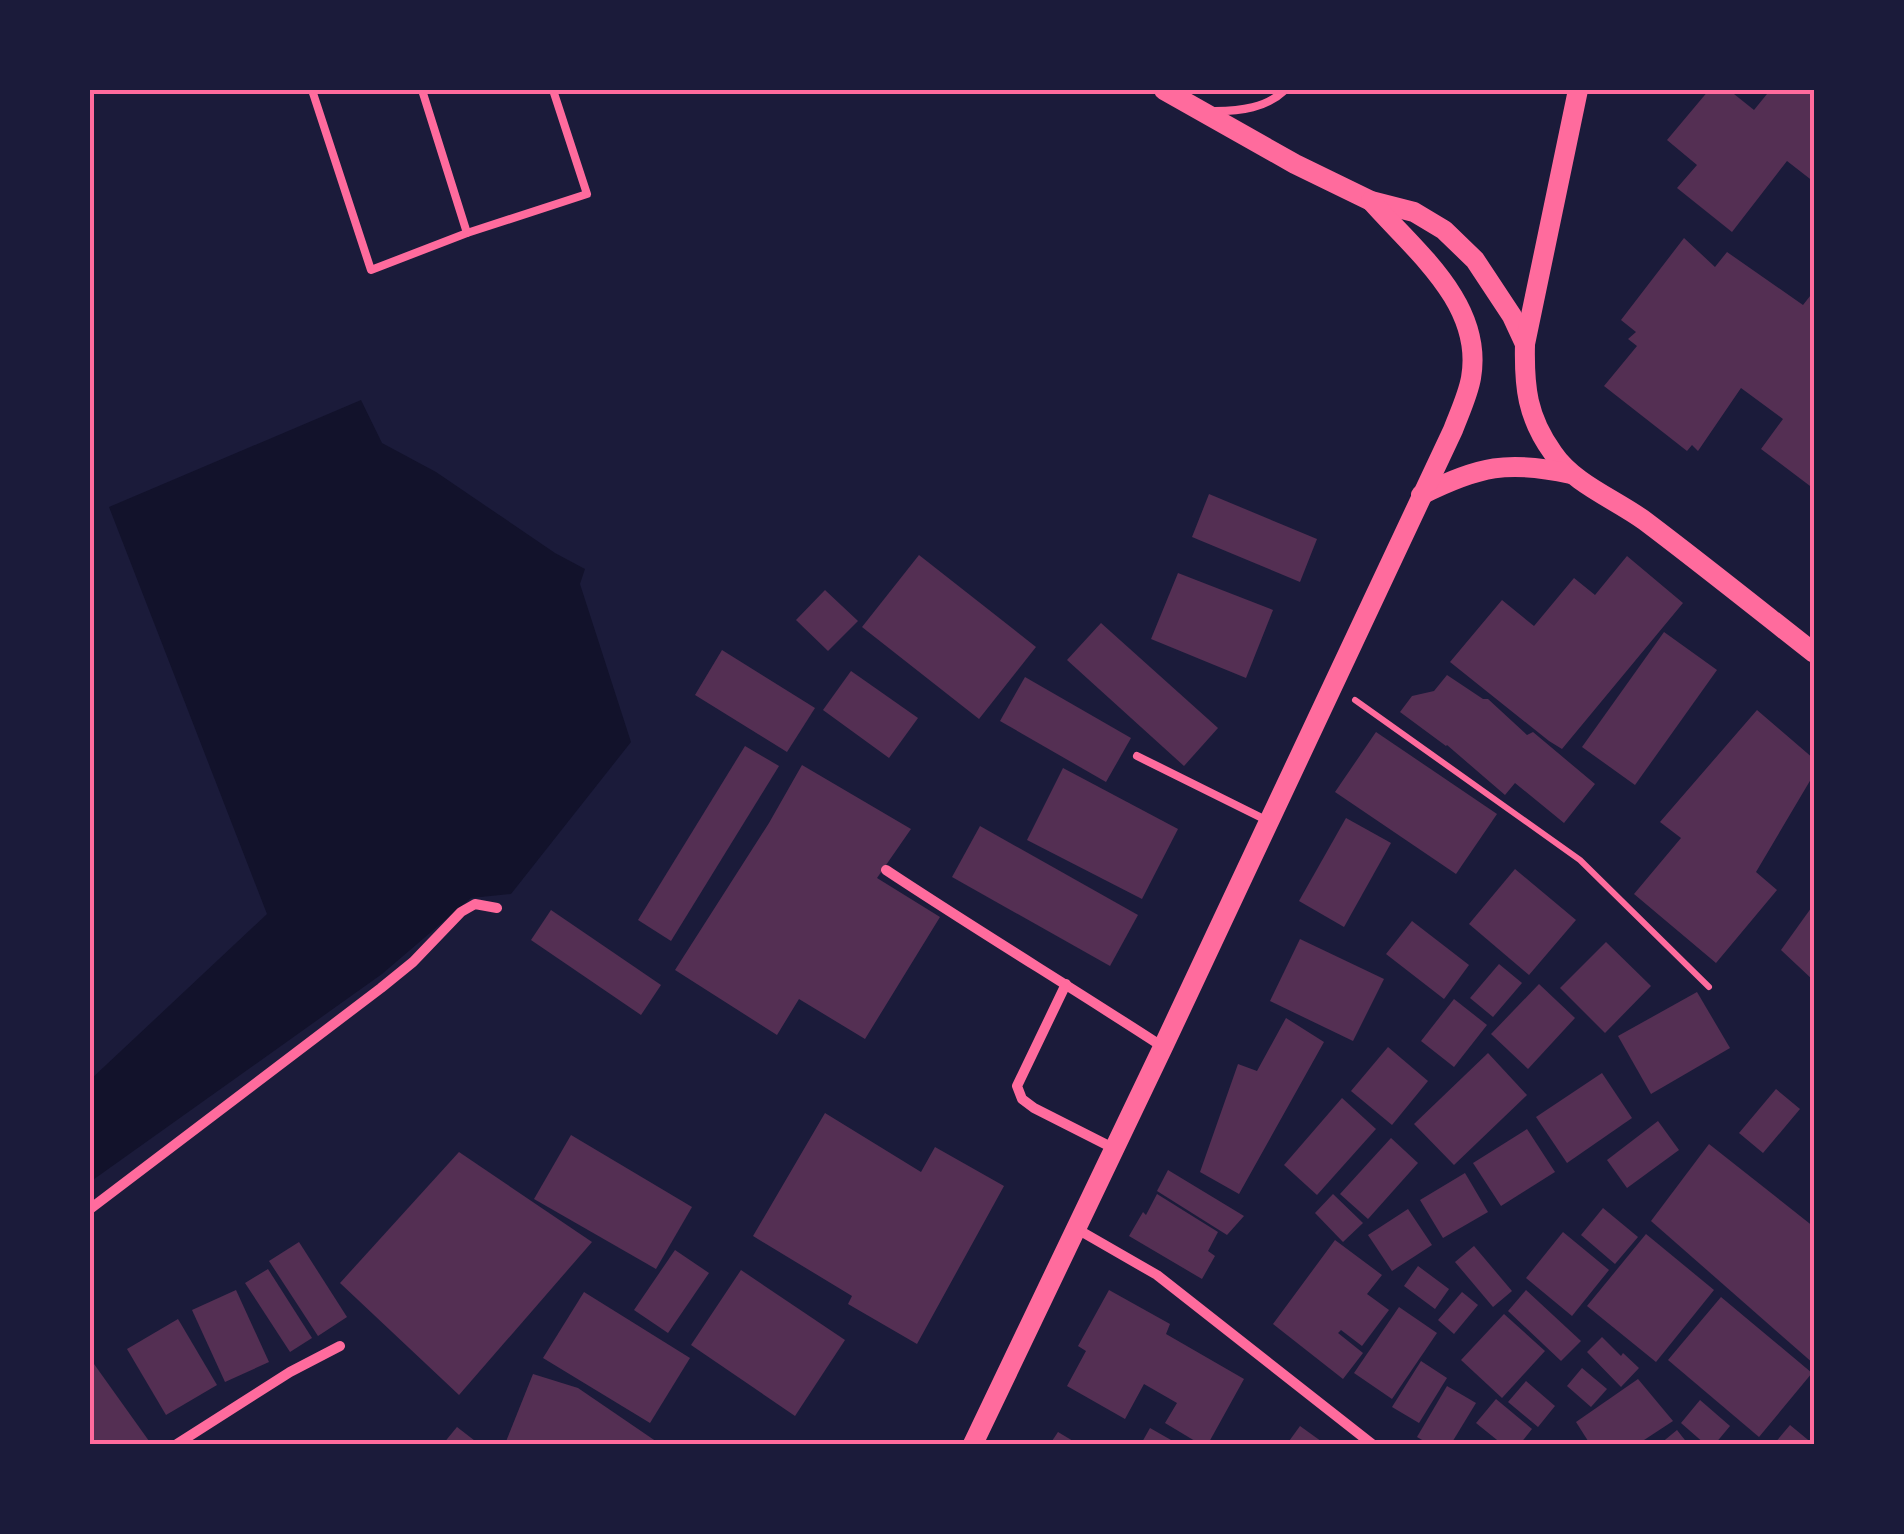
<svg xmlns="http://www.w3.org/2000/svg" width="1904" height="1534" font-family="'PT Sans',sans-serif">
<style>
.water{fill:#12122b}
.building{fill:#542f53}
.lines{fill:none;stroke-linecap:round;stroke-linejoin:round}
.path{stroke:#ff6b9d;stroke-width:6}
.service{stroke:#ff6b9d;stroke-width:8}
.minor{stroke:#ff6b9d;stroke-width:10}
.secondary{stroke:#ff6b9d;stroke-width:20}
.neatline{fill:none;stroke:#ff6b9d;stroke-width:4}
</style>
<rect width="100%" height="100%" fill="#1b1b3a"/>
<path class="water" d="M361 400 382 443 436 472 555 553 585 569 580 584 631 742 511 894 471 898 382 974 90 1182V1080L267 914 109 507Z"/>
<g class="building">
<path d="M1709 90H1729L1754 110 1767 94 1762 90H1814V182L1787 161 1732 232 1677 188 1697 165 1667 140Z"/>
<path d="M1684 238 1715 267 1727 252 1803 305 1814 291V489L1761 449 1783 419 1741 388 1698 451 1692 445 1687 451 1604 386 1637 346 1628 339 1636 332 1621 320Z"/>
<path d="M1209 494 1317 539 1300 582 1192 537Z"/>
<path d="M919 555 1036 647 979 719 862 627Z"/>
<path d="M1627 556 1683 603 1562 749 1549 741 1450 662 1502 600 1534 626 1574 578 1595 595Z"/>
<path d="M1178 573 1273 610 1246 678 1151 639Z"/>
<path d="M825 590 858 621 828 651 796 620Z"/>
<path d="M1101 623 1218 728 1184 766 1067 660Z"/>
<path d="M1664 632 1717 670 1635 785 1582 747Z"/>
<path d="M722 650 815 708 787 752 695 695Z"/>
<path d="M851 671 918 718 889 758 823 710Z"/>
<path d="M1447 675 1483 699H1488L1527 735 1533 732 1595 784 1564 823 1515 783 1505 795 1447 745 1446 746 1400 712 1412 696 1434 691Z"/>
<path d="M1025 677 1131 738 1106 782 1000 721Z"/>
<path d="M1757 710 1814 759V774L1756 872 1777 890 1716 963 1634 894 1681 838 1660 822Z"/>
<path d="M1376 732 1497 814 1456 874 1335 792Z"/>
<path d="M745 746 779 766 671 941 638 920Z"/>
<path d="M802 765 911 829 877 878 940 917 865 1039 799 999 777 1035 675 970 769 823Z"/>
<path d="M1063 768 1178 829 1142 899 1027 840Z"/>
<path d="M1346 818 1391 843 1344 927 1299 901Z"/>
<path d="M980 826 1138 915 1110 966 952 877Z"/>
<path d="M1515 869 1576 920 1529 975 1469 924Z"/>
<path d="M1814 904V981L1781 950Z"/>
<path d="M551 910 661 985 641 1015 531 940Z"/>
<path d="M1412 921 1469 965 1444 999 1386 954Z"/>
<path d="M1300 939 1384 979 1353 1041 1270 1001Z"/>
<path d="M1606 942 1651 986 1605 1033 1560 988Z"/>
<path d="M1499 964 1522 983 1493 1017 1470 998Z"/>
<path d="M1539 984 1575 1018 1528 1069 1491 1034Z"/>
<path d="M1697 992 1730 1048 1651 1094 1618 1036Z"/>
<path d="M1454 999 1487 1025 1454 1067 1421 1041Z"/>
<path d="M1286 1018 1324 1042 1239 1194 1200 1172 1238 1064 1257 1071Z"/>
<path d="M1388 1047 1428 1081 1392 1125 1351 1091Z"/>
<path d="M1488 1053 1527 1095 1454 1165 1414 1124Z"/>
<path d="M1602 1073 1632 1118 1567 1163 1536 1117Z"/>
<path d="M1776 1089 1800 1109 1763 1153 1739 1133Z"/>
<path d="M1342 1098 1376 1129 1317 1195 1284 1165Z"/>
<path d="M825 1113 921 1172 935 1147 1004 1186 917 1344 848 1304 852 1296 753 1236Z"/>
<path d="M1658 1121 1679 1150 1627 1188 1607 1160Z"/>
<path d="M1527 1129 1555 1172 1501 1206 1473 1163Z"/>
<path d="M571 1135 692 1207 656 1269 534 1199Z"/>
<path d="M1391 1138 1418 1163 1368 1219 1340 1194Z"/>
<path d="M1709 1144 1814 1227V1364L1651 1221Z"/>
<path d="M459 1152 592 1242 459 1395 340 1283Z"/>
<path d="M1168 1170 1244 1216 1227 1235 1157 1191Z"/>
<path d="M1465 1173 1488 1212 1443 1238 1420 1200Z"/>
<path d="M1157 1194 1218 1232 1208 1251 1215 1256 1202 1279 1129 1236 1143 1212 1146 1215Z"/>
<path d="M1333 1194 1363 1223 1343 1242 1315 1213Z"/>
<path d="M1603 1208 1638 1237 1615 1264 1581 1235Z"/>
<path d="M1408 1209 1432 1245 1392 1271 1368 1235Z"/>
<path d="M1563 1232 1609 1270 1572 1316 1526 1278Z"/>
<path d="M1646 1234 1714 1290 1656 1362 1587 1306Z"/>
<path d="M1335 1240 1382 1275 1367 1294 1389 1310 1362 1346 1341 1330 1338 1333 1363 1353 1343 1379 1273 1324Z"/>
<path d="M299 1242 347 1317 318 1336 269 1261Z"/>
<path d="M1474 1246 1512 1291 1493 1307 1455 1262Z"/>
<path d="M675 1250 709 1273 668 1333 634 1310Z"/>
<path d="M1418 1266 1449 1289 1435 1309 1404 1286Z"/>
<path d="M268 1269 312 1338 290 1352 245 1283Z"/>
<path d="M741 1270 845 1340 795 1416 691 1345Z"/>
<path d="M236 1290 269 1362 225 1382 192 1310Z"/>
<path d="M1109 1290 1170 1324 1166 1334 1244 1379 1208 1444H1200L1165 1423 1177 1403 1144 1384 1125 1419 1067 1386 1086 1351 1078 1346Z"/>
<path d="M1526 1290 1581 1341 1561 1361 1508 1311Z"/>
<path d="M584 1292 690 1358 650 1423 543 1358Z"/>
<path d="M1462 1292 1478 1305 1454 1334 1438 1320Z"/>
<path d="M1721 1297 1812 1373 1759 1437 1668 1360Z"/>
<path d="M1399 1307 1437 1333 1392 1399 1354 1373Z"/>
<path d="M1504 1314 1545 1351 1502 1398 1461 1360Z"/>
<path d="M178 1319 217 1385 166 1415 127 1349Z"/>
<path d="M1602 1337 1621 1356 1623 1353 1639 1368 1621 1387 1587 1352Z"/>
<path d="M1421 1361 1447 1378 1419 1423 1392 1407Z"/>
<path d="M94 1364 149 1441 144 1444H92L90 1442V1367Z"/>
<path d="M1582 1368 1607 1389 1591 1407 1567 1386Z"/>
<path d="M533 1374 578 1388 660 1444H505Z"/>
<path d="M1638 1379 1673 1421 1638 1444H1590L1576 1422Z"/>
<path d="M1526 1381 1555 1406 1538 1427 1508 1402Z"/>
<path d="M1447 1386 1476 1403 1451 1444H1429L1417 1437Z"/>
<path d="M1496 1399 1532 1429 1520 1444H1502L1476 1423Z"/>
<path d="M1700 1400 1730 1426 1715 1444H1705L1681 1423Z"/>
<path d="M1790 1425 1813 1444H1774Z"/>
<path d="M1300 1426 1325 1444H1287Z"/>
<path d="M457 1427 479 1444H443Z"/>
<path d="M1150 1428 1178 1444H1141Z"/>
<path d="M1677 1430 1688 1444H1660Z"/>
<path d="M1058 1432 1078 1444H1050Z"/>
</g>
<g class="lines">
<path class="path" d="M1355 700 1580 860 1709 987"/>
<g class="service">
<path d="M312 90 371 270 467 233 587 194 553 90"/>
<path d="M422 90 467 233"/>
<path d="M1215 111C1241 111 1266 108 1285 90"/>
<path d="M1137 756 1268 821"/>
</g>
<g class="minor">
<path d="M886 870C978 931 1071 987 1163 1047"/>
<path d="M1066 984 1017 1086 1022 1099 1034 1108 1113 1148"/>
<path d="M90 1209 381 988 413 962 461 912 475 904 497 908"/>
<path d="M1077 1229 1157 1275 1372 1444"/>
<path d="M177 1444 290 1372 340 1346"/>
</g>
<g class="secondary">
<path d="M1164 90 1295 164 1371 201 1414 212 1444 230 1475 260 1512 316 1525 344"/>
<path d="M1578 90 1525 344C1524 387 1527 417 1553 453 1574 484 1615 499 1645 521 1702 564 1758 609 1814 653"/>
<path d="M1421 495C1479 466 1508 460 1571 474"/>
<path d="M973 1444 1163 1047 1453 430C1459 414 1468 395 1471 378 1484 304 1415 251 1371 201"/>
</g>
</g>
<rect width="1904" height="1534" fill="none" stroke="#1b1b3a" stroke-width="185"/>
<rect x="92" y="92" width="1720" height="1350" class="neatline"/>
</svg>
